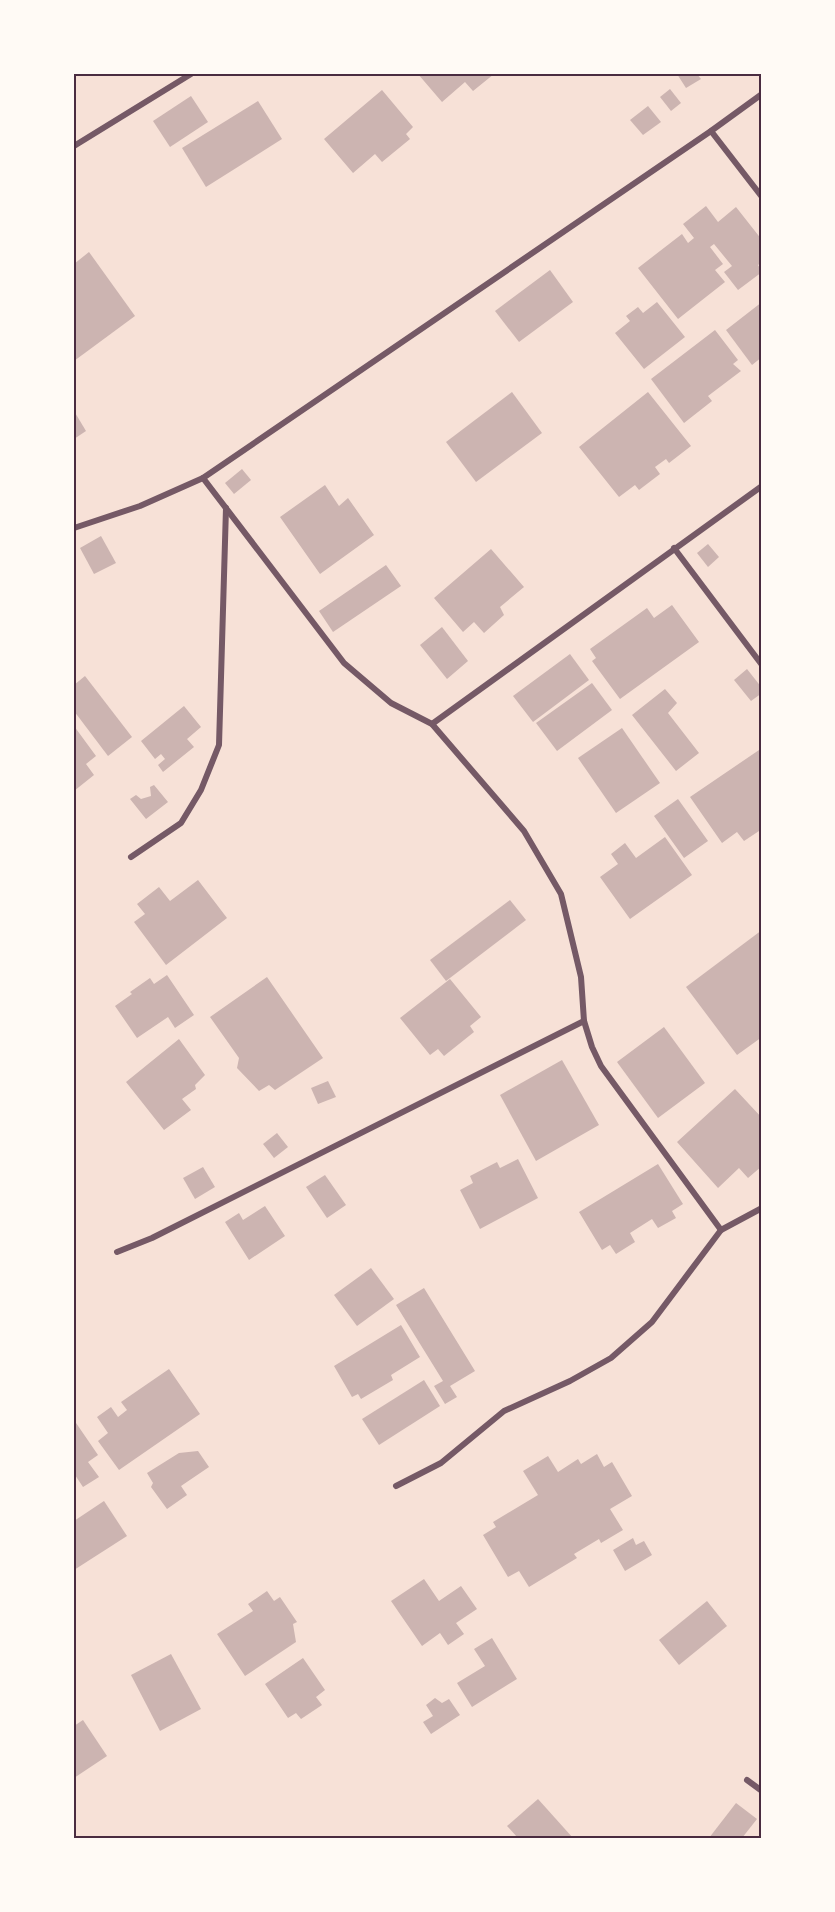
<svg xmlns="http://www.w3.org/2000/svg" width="835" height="1912" font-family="'Public Sans',sans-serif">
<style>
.building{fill:#ccb4b1}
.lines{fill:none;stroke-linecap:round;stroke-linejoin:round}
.minor{stroke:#755966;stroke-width:6}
.neatline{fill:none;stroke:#4a2c40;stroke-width:2}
</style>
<rect width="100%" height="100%" fill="#f7e1d7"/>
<g class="building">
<path d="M418 74H494L473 91 465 82 442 102Z"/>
<path d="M677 74H697L701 79 686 88Z"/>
<path d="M670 89 681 103 671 111 660 97Z"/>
<path d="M382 90 413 127 406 134 410 139 382 162 375 154 353 173 324 139Z"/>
<path d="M191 96 208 122 170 147 153 121Z"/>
<path d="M258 101 282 139 206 187 182 148Z"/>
<path d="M648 106 661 122 643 135 630 120Z"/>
<path d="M706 206 718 222 736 207 762 240V262L758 265 762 272 738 290 724 272 732 266 714 244 710 247 723 264 715 270 725 282 678 319 638 268 682 234 688 243 694 238 683 224Z"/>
<path d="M89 252 135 316 74 361V264Z"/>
<path d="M550 270 573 302 519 342 495 311Z"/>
<path d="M657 302 685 337 644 369 615 333 630 321 626 316 638 307 643 313Z"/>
<path d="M762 302V357L752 365 726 330Z"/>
<path d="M715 330 738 360 733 364 741 371 708 396 712 401 684 423 651 379Z"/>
<path d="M512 392 542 433 476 482 446 442Z"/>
<path d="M648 392 691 446 669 463 666 459 655 467 660 474 639 490 635 485 619 497 579 447Z"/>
<path d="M74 411 86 431 74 439Z"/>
<path d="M242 469 251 480 234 494 225 483Z"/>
<path d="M325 485 339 506 348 498 374 535 320 574 280 517Z"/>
<path d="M101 536 116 563 94 574 80 548Z"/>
<path d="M708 544 719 557 708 567 697 553Z"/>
<path d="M491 549 524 587 500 607 504 615 484 633 474 622 463 632 434 598Z"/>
<path d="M386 565 401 586 333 632 319 611Z"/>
<path d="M672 605 699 642 620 699 592 661 596 658 590 649 647 608 654 618Z"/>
<path d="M442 627 468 661 447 679 420 645Z"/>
<path d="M570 654 589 680 533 722 513 696Z"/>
<path d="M747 669 762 688V693L751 701 734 680Z"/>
<path d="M85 676 132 737 108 756 74 711V685Z"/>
<path d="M592 683 612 710 557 751 536 723Z"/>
<path d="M665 689 677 703 668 713 699 753 676 771 632 715Z"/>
<path d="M184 706 201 727 187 739 194 747 163 772 158 765 165 759 161 754 155 759 141 741Z"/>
<path d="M74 726 96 756 86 764 94 775 74 791Z"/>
<path d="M622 728 660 783 616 813 578 758Z"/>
<path d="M762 748V829L744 841 737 832 722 843 690 797Z"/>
<path d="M154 785 168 802 146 819 130 799 136 795 141 799 151 796 150 787Z"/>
<path d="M678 799 708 841 684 858 654 816Z"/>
<path d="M665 837 692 875 630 919 600 877 618 864 611 854 625 843 636 858Z"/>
<path d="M198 880 227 918 166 965 134 922 145 914 137 904 159 887 170 901Z"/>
<path d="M510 900 526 920 446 981 430 960Z"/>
<path d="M762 930V1037L737 1055 686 987Z"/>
<path d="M167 975 194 1015 175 1028 168 1017 137 1038 115 1006 132 994 130 992 150 978 154 984Z"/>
<path d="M267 977 323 1058 275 1090 269 1085 259 1091 237 1068 239 1058 210 1017Z"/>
<path d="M450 979 481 1017 470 1026 474 1032 444 1056 438 1049 430 1055 400 1018Z"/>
<path d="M664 1027 705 1083 658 1118 617 1062Z"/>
<path d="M179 1039 205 1075 195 1085 196 1089 182 1099 191 1110 164 1130 126 1082Z"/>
<path d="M562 1060 599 1125 536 1161 500 1095Z"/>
<path d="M328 1081 336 1097 318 1104 311 1088Z"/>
<path d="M735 1089 762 1118V1166L748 1178 739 1168 718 1188 677 1142Z"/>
<path d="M277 1133 288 1147 274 1158 263 1144Z"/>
<path d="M518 1159 538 1198 480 1229 460 1190 473 1183 470 1176 497 1162 500 1168Z"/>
<path d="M658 1164 683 1204 672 1211 676 1218 658 1228 652 1219 630 1233 635 1242 616 1254 610 1245 602 1250 579 1212Z"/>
<path d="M203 1167 215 1187 195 1199 183 1178Z"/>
<path d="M325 1175 346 1205 327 1218 306 1187Z"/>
<path d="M265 1206 285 1236 249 1260 225 1222 239 1213 243 1220Z"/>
<path d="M371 1268 394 1299 357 1326 334 1295Z"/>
<path d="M424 1288 475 1371 450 1386 457 1397 445 1404 434 1386 443 1381 396 1305Z"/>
<path d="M401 1325 420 1357 391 1375 393 1380 361 1399 358 1394 352 1397 334 1366Z"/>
<path d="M169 1369 200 1414 119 1470 98 1441 108 1433 97 1417 111 1407 118 1417 127 1410 121 1402Z"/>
<path d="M424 1380 440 1406 379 1445 362 1419Z"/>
<path d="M74 1420 98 1455 88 1462 99 1477 83 1487 75 1475 74 1476Z"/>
<path d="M198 1451 209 1467 181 1486 187 1495 167 1509 151 1487 153 1483 147 1473 179 1453Z"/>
<path d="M597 1454 604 1467 612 1462 632 1496 610 1509 623 1530 601 1543 599 1539 574 1554 577 1558 529 1587 519 1571 508 1577 483 1535 496 1527 493 1522 538 1495 523 1471 548 1456 558 1472 578 1459 581 1464Z"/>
<path d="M104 1501 127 1536 74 1570V1521Z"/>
<path d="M633 1538 636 1545 644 1541 652 1555 625 1571 613 1550Z"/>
<path d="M424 1579 439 1601 461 1586 477 1609 456 1623 464 1634 448 1645 440 1633 422 1646 391 1601Z"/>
<path d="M267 1591 274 1601 280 1597 297 1622 293 1624 296 1642 245 1676 217 1634 253 1611 248 1604Z"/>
<path d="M707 1601 727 1626 679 1665 659 1640Z"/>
<path d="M492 1638 517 1679 472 1707 457 1683 485 1666 474 1649Z"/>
<path d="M171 1654 201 1709 160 1731 131 1675Z"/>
<path d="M303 1658 325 1690 316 1697 322 1705 301 1719 296 1713 288 1718 265 1684Z"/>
<path d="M435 1698 442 1703 449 1699 460 1715 431 1734 423 1722 433 1716 426 1705Z"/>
<path d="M83 1720 107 1756 74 1778V1726Z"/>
<path d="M538 1799 573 1838H518L507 1826Z"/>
<path d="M736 1803 757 1819 742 1838H709Z"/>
</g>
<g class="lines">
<g class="minor">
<path d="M711 131 762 197"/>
<path d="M74 146 191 74"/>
<path d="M203 478 344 663 391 703 432 724 524 831 561 894 581 977 584 1021 592 1047 601 1066 721 1230"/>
<path d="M74 528 140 506 203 478 711 131 762 94"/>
<path d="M674 548 762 665"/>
<path d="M432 724 762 486"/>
<path d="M131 857 181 823 201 790 219 745 226 508"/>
<path d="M117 1252 152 1238 584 1021"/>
<path d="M396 1486 441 1463 504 1411 570 1381 611 1358 652 1322 721 1230 762 1208"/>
<path d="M747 1780 762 1791"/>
</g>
</g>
<rect width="835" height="1912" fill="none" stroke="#fffaf5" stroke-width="150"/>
<rect x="75" y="75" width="685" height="1762" class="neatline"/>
</svg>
